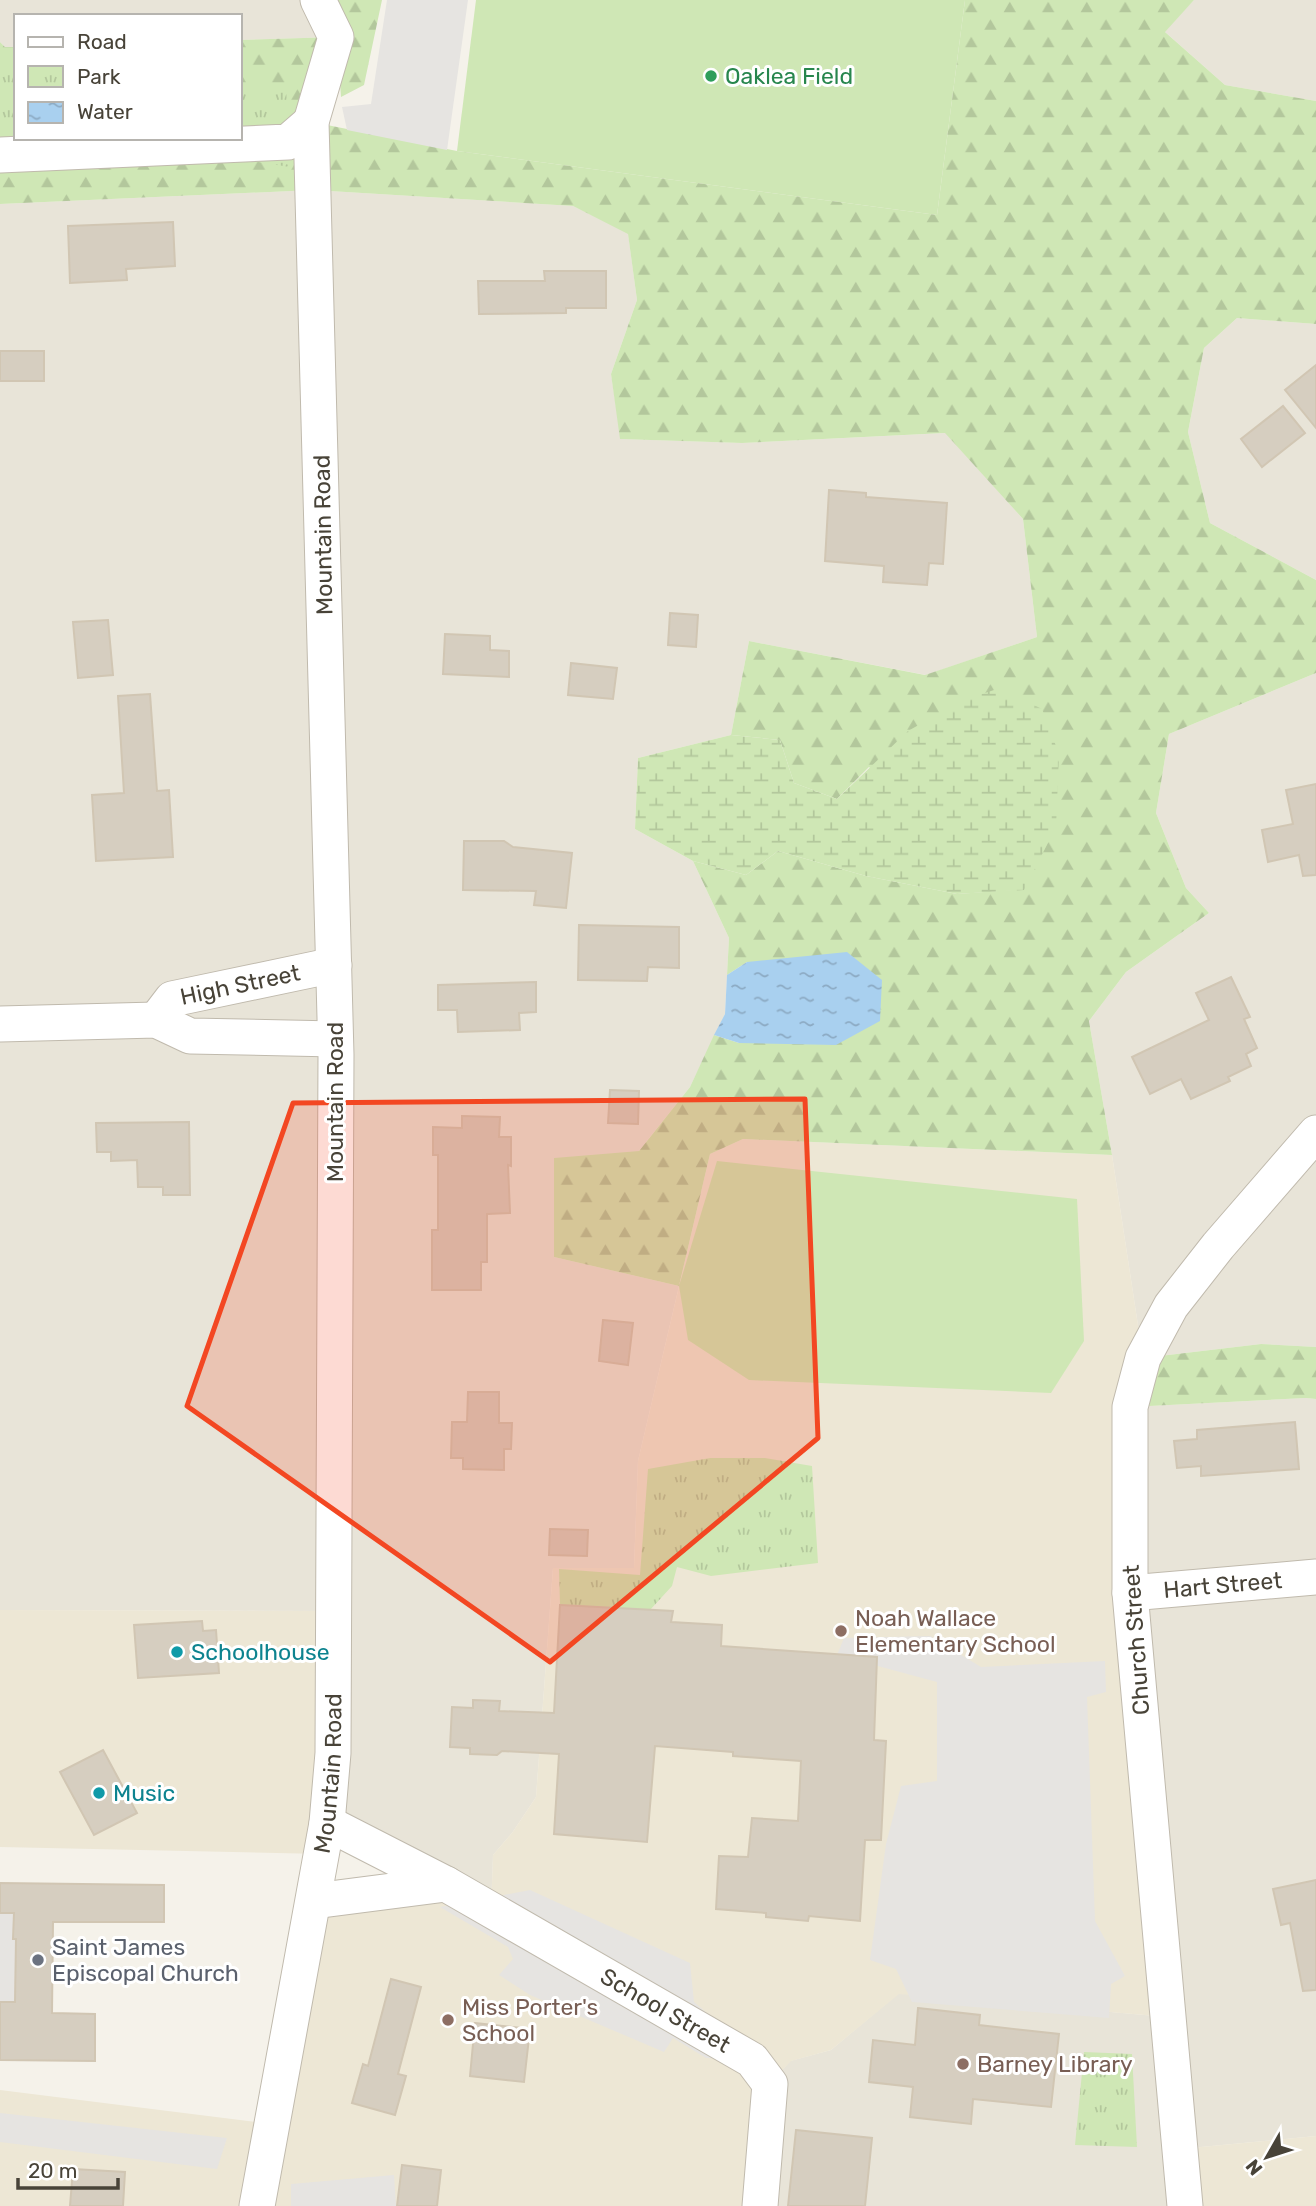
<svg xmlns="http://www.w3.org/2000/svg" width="1316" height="2206" font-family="Rubik,sans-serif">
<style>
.residential{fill:#e8e4d8}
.education{fill:#ede7d5}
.grass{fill:#cfe7b5}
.forest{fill:url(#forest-firs)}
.wetland{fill:url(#wetland-marsh)}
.park{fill:url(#park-tufts)}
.parking{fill:#e6e4e1}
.water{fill:url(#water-ripples)}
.building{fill:#d6cec0;stroke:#d1c6b3;stroke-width:2}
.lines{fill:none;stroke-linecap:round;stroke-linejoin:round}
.minor-casing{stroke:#c0baad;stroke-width:37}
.minor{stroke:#fff;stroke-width:35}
.marked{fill:#f34722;fill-opacity:0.2;stroke:#f34722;stroke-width:5;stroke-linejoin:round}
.leisure-dot{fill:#2e9e5b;stroke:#fff;stroke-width:2.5}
.education-dot{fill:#8d6e63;stroke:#fff;stroke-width:2.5}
.culture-dot{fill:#0f9aa8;stroke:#fff;stroke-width:2.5}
.worship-dot{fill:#6b7280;stroke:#fff;stroke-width:2.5}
.labels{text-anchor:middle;stroke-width:6;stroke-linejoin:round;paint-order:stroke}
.leisure-label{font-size:23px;fill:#27864d;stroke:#fff;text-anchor:start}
.street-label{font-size:23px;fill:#484338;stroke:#fff}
.education-label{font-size:23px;fill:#785e54;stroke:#fff;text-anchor:start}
.culture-label{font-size:23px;fill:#0d838f;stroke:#fff;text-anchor:start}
.worship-label{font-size:23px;fill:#5b616d;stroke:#fff;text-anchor:start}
</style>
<defs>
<pattern id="forest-firs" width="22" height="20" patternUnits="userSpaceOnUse" patternTransform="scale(1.75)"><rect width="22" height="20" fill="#cfe7b5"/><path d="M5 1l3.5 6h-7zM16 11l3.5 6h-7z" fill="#b3c79c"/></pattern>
<pattern id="wetland-marsh" width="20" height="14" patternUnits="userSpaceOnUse" patternTransform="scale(1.75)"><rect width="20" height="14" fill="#cfe7b5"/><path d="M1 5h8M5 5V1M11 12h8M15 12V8" fill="none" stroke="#b3c79c"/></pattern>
<pattern id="park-tufts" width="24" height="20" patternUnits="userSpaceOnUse" patternTransform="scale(1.75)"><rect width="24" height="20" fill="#cfe7b5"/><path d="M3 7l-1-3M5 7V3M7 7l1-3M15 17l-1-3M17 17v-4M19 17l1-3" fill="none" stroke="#b3c79c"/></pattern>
<pattern id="water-ripples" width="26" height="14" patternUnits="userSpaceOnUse" patternTransform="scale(1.75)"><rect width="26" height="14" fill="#a9d0ef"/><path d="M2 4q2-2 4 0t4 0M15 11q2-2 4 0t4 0" fill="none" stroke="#8caac3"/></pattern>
</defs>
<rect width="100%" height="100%" fill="#f5f2ea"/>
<g class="residential">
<path d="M0 0H318L336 37 240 40V16H16V47H5L0 42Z"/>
<path d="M1194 0H1316V101L1225 85 1164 31Z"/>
<path d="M313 190 573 206 628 233 637 300 611 374 621 439 742 443 946 433 1023 519 1037 637 926 675 749 641 731 735 638 758 635 829 693 861 729 938 725 1014 690 1087 554 1257 679 1286 638 1461 634 1568H553L536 1797 512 1833 493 1855 491 1911 327 1823 334 1611 0 1610V204Z"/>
<path d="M1237 318 1316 324V580L1210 523 1188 432 1204 348Z"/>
<path d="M1316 673V1347L1261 1344 1143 1358 1112 1155 1089 1021 1126 972 1209 913 1186 888 1156 813 1169 734Z"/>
<path d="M1306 1398 1316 1399V2136L1180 2149 1185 2206H760L770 2084 790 2061 831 2050 899 1993 1167 2017 1130 1407Z"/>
</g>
<g class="education">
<path d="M743 1139 1112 1155 1143 1358 1130 1407 1168 2017 899 1994 831 2050 791 2061 770 2083 760 2206H0V2090L273 2124 314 1901 446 1884 491 1910 493 1855 512 1833 536 1797 553 1568H634L638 1461 710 1154Z"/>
<path d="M0 1610 334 1611 322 1854 0 1847Z"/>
<path d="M1316 2136V2206H1185L1180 2149Z"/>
</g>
<g class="grass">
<path d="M476 0H965L937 215 457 151Z"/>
<path d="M717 1161 1077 1199 1084 1341 1051 1393 749 1380 688 1340 679 1286Z"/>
</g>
<g class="forest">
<path d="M318 0H382L364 85 341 97 337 40 312 122 457 151 937 215 965 0H1194L1165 32 1225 85 1316 101V324L1237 318 1204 348 1188 432 1210 523 1316 580V673L1169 734 1156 813 1186 888 1209 913 1126 972 1089 1021 1112 1155 743 1139 710 1154 679 1286 554 1257V1158L639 1151 690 1087 714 1035 739 1043 747 962 727 975 729 938 693 861 746 875 778 851 866 876 957 894 1024 889 869 767 837 799 794 783 780 740 731 735 749 641 925 675 1037 637 1023 519 945 433 742 443 620 439 611 374 637 300 628 234 573 206 313 190 0 204V42L5 47H16V138H240V40L336 37Z"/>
<path d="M1261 1344 1316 1347V1399L1306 1398 1130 1407 1143 1358Z"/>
</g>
<path class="wetland" d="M1000 688 1042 709 1059 754 1056 827 1024 890 957 894 866 876 778 851 746 875 693 861 635 829 638 758 731 735 780 740 794 783 837 799 908 731 961 701Z"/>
<g class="park">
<path d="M16 59V138H240V83L286 87 290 167 258 162 0 154V60Z"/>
<path d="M710 1458H765L812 1466 818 1563 711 1576 677 1567 672 1586 650 1610 560 1605 559 1569 640 1575 648 1469Z"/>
<path d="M1084 2052 1132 2054 1137 2147 1075 2145Z"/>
</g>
<g class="parking">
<path d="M387 0H468L447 150 347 130 342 107 371 104Z"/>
<path d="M930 1636 981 1667 1105 1661 1106 1692 1087 1697 1095 1921 1125 1976 1111 1984 1109 2018 912 2002 896 1969 870 1960 886 1844 901 1786 937 1781V1682L837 1655 844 1638Z"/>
<path d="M530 1890 690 1963 694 2002 748 2048 752 2060 706 2058 673 2038 664 2052 530 1995 499 1975 513 1959 508 1947 440 1907Z"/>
<path d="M0 1913H14L13 1938 22 1939 15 2002H0Z"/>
<path d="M0 2113 227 2138 217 2169 0 2142Z"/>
<path d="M394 2175 396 2206H291V2184Z"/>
</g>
<path class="water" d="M847 952 882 980 880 1021 836 1045 739 1043 714 1035 725 1014 727 975 747 962Z"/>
<g class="building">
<path d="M173 222 175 266 126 269 127 280 70 283 68 226Z"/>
<path d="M544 271H606V308H566V313L479 314 478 281H545Z"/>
<rect x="0" y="351" width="44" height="30"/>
<path d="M1316 365V428L1285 390Z"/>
<path d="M1283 406 1305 433 1262 467 1241 439Z"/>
<path d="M829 490 866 493V497L947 503 943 564 929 563 927 585 883 582 884 566 825 561Z"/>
<path d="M670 613 698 615 696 647 668 645Z"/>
<path d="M108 620 113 675 78 678 73 622Z"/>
<path d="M445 634 490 636V650L509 651V677L443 674Z"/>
<path d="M571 663 617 668 613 699 568 695Z"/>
<path d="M150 694 157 791 169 790 173 857 96 861 92 795 124 793 118 696Z"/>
<path d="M1316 784V875L1303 876 1299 855 1268 862 1262 830 1293 824 1286 790Z"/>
<path d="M464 841H504L513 847 572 853 566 908 534 905 536 891 463 890Z"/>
<path d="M579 925 679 927V968L648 967 647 981 578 980Z"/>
<path d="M1231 977 1250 1017 1244 1019 1257 1048 1246 1054 1251 1066 1228 1077 1230 1081 1191 1099 1181 1079 1150 1094 1132 1057 1209 1020 1196 993Z"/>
<path d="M536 982V1012L519 1013 520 1030 458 1032 457 1010H438V985Z"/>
<path d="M610 1090 639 1091 638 1124 608 1123Z"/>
<path d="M462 1116 500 1117 499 1137H511V1166L508 1165 510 1213 487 1214V1262H481V1290H432V1230H438V1155H433V1127L462 1128Z"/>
<path d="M189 1122 190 1195H163V1187H138L137 1160 111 1161V1152H97L96 1123Z"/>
<path d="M603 1320 633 1323 628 1365 599 1361Z"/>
<path d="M468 1392H499V1423H512L511 1449H504V1470L463 1469V1458H451L452 1422H467Z"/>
<path d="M1295 1422 1299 1469 1201 1476V1466L1177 1468 1174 1441 1197 1439V1430Z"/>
<path d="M550 1529 588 1530 587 1556 549 1555Z"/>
<path d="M560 1605 673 1611 671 1622 722 1625 721 1646 877 1657 874 1740 886 1741 881 1840H865L860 1921 809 1916 808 1921 766 1917V1913L716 1909 719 1856 748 1857 752 1818 798 1821 801 1761 733 1756V1752L655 1746 647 1842 554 1834 559 1754 502 1751 497 1755 470 1754V1748L450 1747 452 1707 473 1708V1700L500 1701 499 1711 554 1713Z"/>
<path d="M202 1621 203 1631 216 1630 219 1673 138 1678 134 1625Z"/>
<path d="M103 1750 137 1813 94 1835 60 1772Z"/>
<path d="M1316 1880V1990L1303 1991 1290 1923 1281 1925 1273 1889Z"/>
<path d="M0 1883 164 1885V1922H53L52 2013 95 2014V2061L0 2060V2002H15L16 1939H13L14 1913H0Z"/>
<path d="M391 1979 421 1987 398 2074 406 2076 395 2115 352 2103 363 2064 368 2066Z"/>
<path d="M918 2008 980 2015 979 2025 1059 2034 1051 2107 973 2099 971 2124 910 2117 913 2087 869 2082 873 2040 915 2045Z"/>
<path d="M475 2023 530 2029 524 2082 470 2076Z"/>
<path d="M796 2130 872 2138 865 2206H788Z"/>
<path d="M402 2165 441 2170 437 2206H397Z"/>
<path d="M73 2169 125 2172 123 2206H70Z"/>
</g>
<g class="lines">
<g class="minor-casing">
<g id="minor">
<path d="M0 155 288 142 311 122"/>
<path id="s1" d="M156 1020 172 999 334 965"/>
<path d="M0 1024 156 1020 190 1036 335 1039"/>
<path id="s2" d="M1130 1593 1316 1577"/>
<path id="s3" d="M327 1823 446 1884 752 2060 770 2084 760 2206"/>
<path d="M314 1901 446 1884"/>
<path id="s4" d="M257 2206 327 1823 333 1753 336 1055 311 122 336 37 318 0"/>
<path d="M1185 2206 1130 1593V1407L1143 1358 1171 1306 1218 1246 1316 1133"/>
</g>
</g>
<use href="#minor" class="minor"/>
</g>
<path class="marked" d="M805 1099 818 1438 550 1662 187 1406 293 1103Z"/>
<circle class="leisure-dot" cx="711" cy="76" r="7"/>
<g class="education-dot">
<circle cx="841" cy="1631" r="7"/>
<circle cx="448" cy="2020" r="7"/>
<circle cx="963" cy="2064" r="7"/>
</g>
<g class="culture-dot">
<circle cx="177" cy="1652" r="7"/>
<circle cx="99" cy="1793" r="7"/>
</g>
<circle class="worship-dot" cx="38" cy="1960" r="7"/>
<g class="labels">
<g class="leisure-label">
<text x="725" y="84">Oaklea Field</text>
</g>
<g class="street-label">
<text transform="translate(323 535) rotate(-91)" y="8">Mountain Road</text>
<text dy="8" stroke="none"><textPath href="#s1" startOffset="96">High Street</textPath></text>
<text transform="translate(335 1102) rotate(-90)" y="8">Mountain Road</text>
<text dy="8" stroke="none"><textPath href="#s2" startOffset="93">Hart Street</textPath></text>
<text transform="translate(1136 1640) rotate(-94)" y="8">Church Street</text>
<text dy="8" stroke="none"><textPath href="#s4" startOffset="439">Mountain Road</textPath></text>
<text dy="8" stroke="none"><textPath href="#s3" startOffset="387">School Street</textPath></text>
</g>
<g class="education-label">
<text x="855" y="1626">Noah Wallace<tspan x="855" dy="26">Elementary School</tspan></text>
<text x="462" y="2015">Miss Porter's<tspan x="462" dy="26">School</tspan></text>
<text x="977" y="2072">Barney Library</text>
</g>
<g class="culture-label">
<text x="191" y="1660">Schoolhouse</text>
<text x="113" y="1801">Music</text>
</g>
<g class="worship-label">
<text x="52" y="1955">Saint James<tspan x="52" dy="26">Episcopal Church</tspan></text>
</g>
</g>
<rect x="14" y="14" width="228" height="126" fill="#ffffff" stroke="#b6b4af" stroke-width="2"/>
<rect x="28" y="37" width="35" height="10" fill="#ffffff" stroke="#b6b4af" stroke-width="2"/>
<text x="77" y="49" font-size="21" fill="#484338">Road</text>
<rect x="28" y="66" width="35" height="21" fill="url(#park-tufts)" stroke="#b6b4af" stroke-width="2"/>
<text x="77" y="84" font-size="21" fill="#484338">Park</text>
<rect x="28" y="102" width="35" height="21" fill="url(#water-ripples)" stroke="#b6b4af" stroke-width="2"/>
<text x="77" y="119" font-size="21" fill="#484338">Water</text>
<g transform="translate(1267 2157) rotate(231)" stroke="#ffffff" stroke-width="5" paint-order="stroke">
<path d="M0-5L12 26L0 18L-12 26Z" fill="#484338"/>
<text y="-10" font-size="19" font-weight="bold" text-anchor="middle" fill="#484338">N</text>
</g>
<path d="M18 2178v10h100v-10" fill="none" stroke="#484338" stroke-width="3.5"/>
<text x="28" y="2178" font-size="21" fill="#484338" stroke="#ffffff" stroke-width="5" paint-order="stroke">20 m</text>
</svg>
